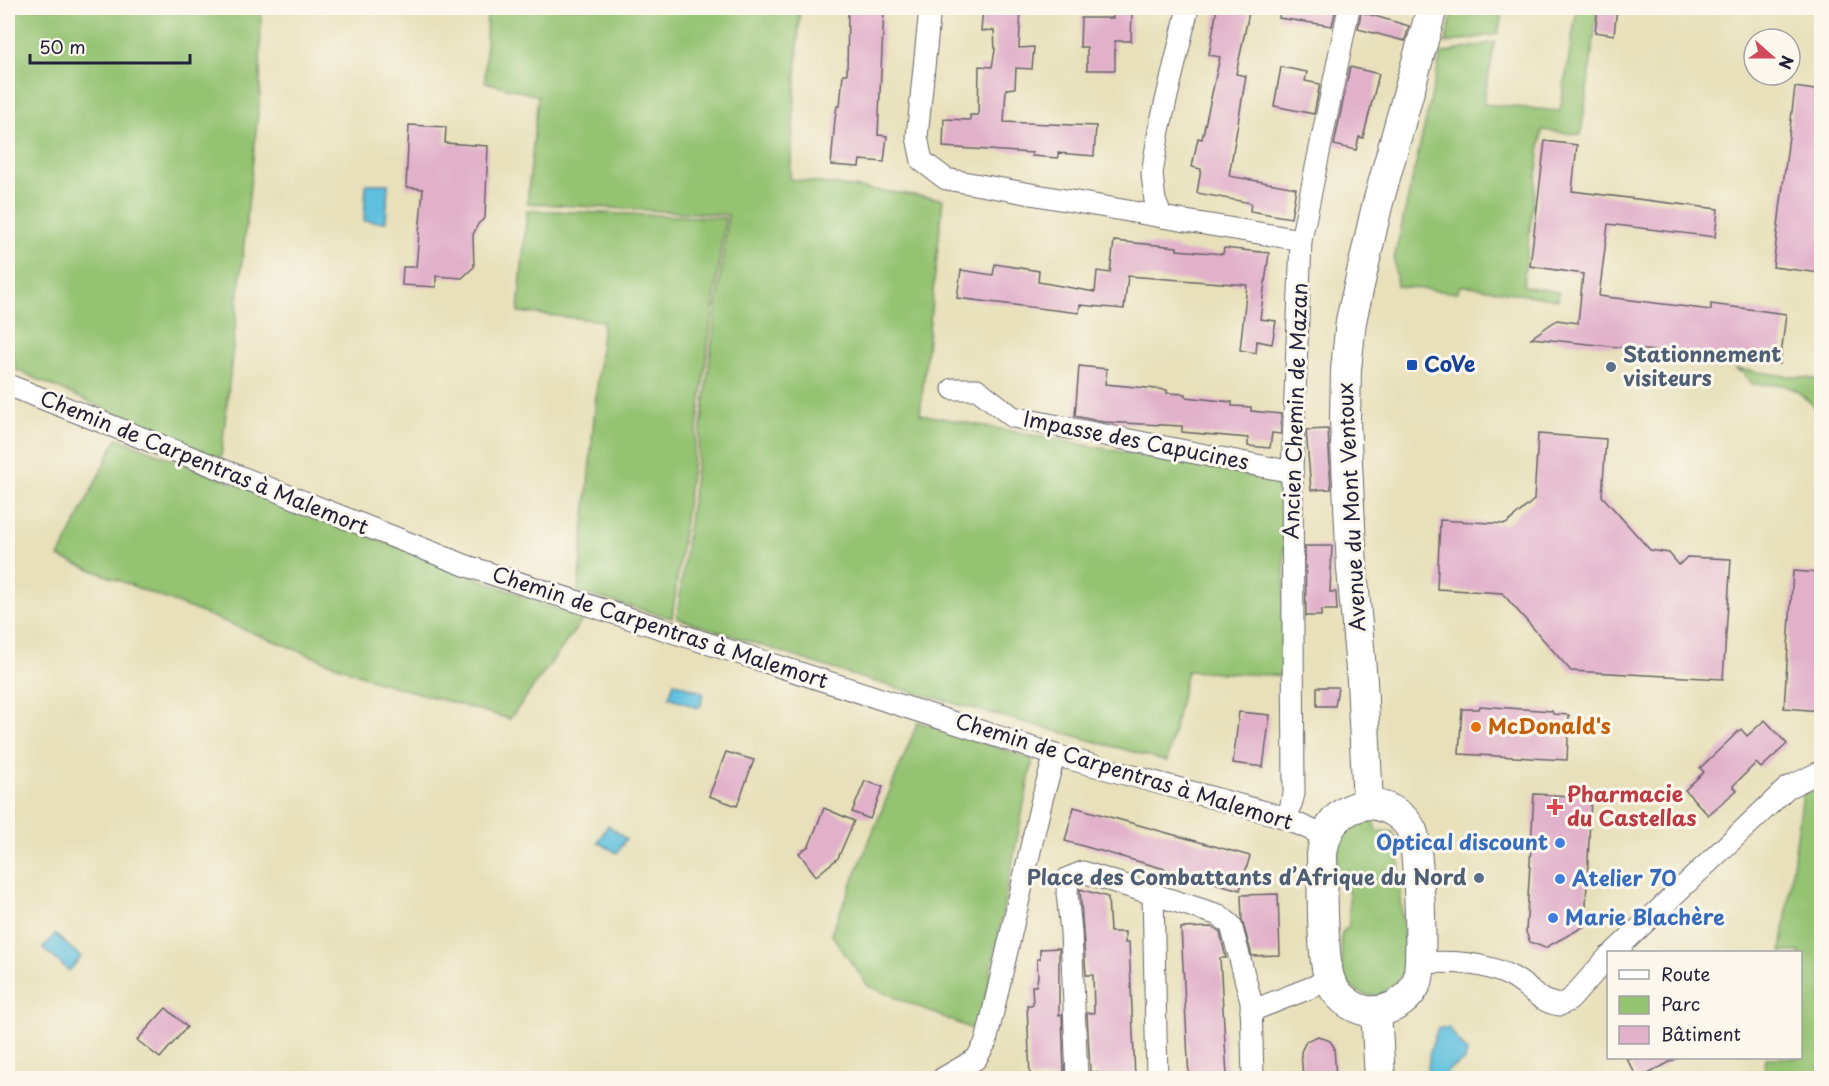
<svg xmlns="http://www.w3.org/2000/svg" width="1829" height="1086" font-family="'Playpen Sans',sans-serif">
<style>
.green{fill:#94c372;stroke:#5b7256;stroke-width:1.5}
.water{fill:#5fc0dd;stroke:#40718c;stroke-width:1.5}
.building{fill:#e1b1ca}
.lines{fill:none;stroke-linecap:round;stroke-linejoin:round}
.minor-casing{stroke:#676467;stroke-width:23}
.secondary-casing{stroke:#676467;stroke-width:32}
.minor{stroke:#fff;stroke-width:21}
.secondary{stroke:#fff;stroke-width:30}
.transit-dot{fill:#1a4fb4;stroke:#fbf7ec;stroke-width:2}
.service-dot{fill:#5c6f8a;stroke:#fbf7ec;stroke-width:2}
.food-dot{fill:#e8710a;stroke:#fbf7ec;stroke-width:2}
.health-dot{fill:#e0444e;stroke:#fbf7ec;stroke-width:2}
.shop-dot{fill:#3f7fe0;stroke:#fbf7ec;stroke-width:2}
.labels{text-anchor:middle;stroke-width:6;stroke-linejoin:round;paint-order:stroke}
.service-label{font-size:21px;font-weight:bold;fill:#4e5e75;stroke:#fbf7ec;text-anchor:start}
.transit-label{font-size:21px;font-weight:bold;fill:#164399;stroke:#fbf7ec;text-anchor:start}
.street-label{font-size:21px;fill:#22223b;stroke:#fbf7ec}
.food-label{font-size:21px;font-weight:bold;fill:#c56008;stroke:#fbf7ec;text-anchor:start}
.health-label{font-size:21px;font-weight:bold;fill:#be3a42;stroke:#fbf7ec;text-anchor:start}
.shop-label{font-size:21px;font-weight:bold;fill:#366cbe;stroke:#fbf7ec;text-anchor:start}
</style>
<rect width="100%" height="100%" fill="#fbf7ec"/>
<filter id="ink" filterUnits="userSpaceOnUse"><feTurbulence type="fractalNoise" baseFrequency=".0167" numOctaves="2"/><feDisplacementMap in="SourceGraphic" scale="12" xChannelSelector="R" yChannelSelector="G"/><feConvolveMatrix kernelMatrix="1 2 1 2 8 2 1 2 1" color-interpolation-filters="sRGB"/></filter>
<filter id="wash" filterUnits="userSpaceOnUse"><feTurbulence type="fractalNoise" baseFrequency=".008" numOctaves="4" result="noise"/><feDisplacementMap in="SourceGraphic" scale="24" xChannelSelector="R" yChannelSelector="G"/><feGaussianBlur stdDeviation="1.35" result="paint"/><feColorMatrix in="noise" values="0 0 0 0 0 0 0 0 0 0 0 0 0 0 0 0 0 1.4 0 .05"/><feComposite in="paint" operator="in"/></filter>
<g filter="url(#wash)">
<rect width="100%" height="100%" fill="#e7e0ba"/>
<g class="green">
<path d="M8 8H261L260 94 221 459 16 370 8 333Z"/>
<path d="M487 8H800L790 179 943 199 920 414 1283 482 1286 676 1187 671 1167 761 861 678 677 618 728 215 527 203 538 96 485 82Z"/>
<path d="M1454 8H1503L1498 34 1445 43Z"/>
<path d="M1577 8H1598L1581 135 1542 130 1523 286 1559 292 1558 300 1469 286H1460L1457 293 1397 286 1394 259 1441 54 1495 42 1483 104 1560 111Z"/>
<path d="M527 210 725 218 672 618 578 592 603 321 518 312Z"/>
<path d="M1735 369 1821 380V412L1797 391 1784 385 1752 384 1743 373Z"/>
<path d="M117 438 583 619 510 719 376 681 59 557Z"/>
<path d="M918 722 1033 759 979 1032 868 986 831 934Z"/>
<path d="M1821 789V1078H1763L1766 1058H1800V952H1781L1803 793Z"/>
<path d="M1359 820H1373L1376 831 1392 832 1398 843 1405 967C1397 988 1377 1004 1355 990 1350 987 1345 982 1344 976 1340 963 1342 947 1341 934L1349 925V892L1338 884C1337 853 1332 840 1359 820Z"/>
</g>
<g class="water">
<path d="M366 184H388L386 222 364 221Z"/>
<path d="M674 682 703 693 701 705 697 708 669 697Z"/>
<path d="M608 825 626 839 617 853 598 842Z"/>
<path d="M55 934 81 957 69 971 43 948Z"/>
<path d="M1438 1028H1449L1467 1052 1465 1060 1448 1070 1444 1078H1427L1430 1051Z"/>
</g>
<g id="blocks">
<g class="building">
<path d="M848 8H884L878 135 887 136 884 162 860 160 859 167 831 165 835 119 837 106H840L843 74H847Z"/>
<path d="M983 8H1021L1019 48 1034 47 1032 69 1016 68 1015 88 1006 89 1004 122 1096 126 1094 156 1058 153V158L1032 156 1033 153 943 147 944 119 970 120V115H978L979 66 992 67 995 50 994 30 981 31Z"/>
<path d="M1217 8H1250L1236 74 1246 76 1229 176 1296 188 1291 218 1250 211 1251 203 1197 193 1201 169 1192 167 1198 138 1202 139 1220 57 1209 55Z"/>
<path d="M1279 8H1336L1332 26 1279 18Z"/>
<path d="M1598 8H1617L1614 35 1595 32Z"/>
<path d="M1361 12 1409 26 1405 41 1358 29Z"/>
<path d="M1113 13H1132L1131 41H1115V70H1087V47H1080L1081 18H1113Z"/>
<path d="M1281 67 1307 72 1305 81 1320 84 1314 114 1274 106Z"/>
<path d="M1350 67 1379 74 1363 138 1359 137 1356 150 1334 145Z"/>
<path d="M1795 87 1821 91 1820 273 1773 267Z"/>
<path d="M409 125 446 127 445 143 488 146 485 218 478 224 473 235 474 267 462 278 436 276V287L402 285 403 267H416L423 189 406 187Z"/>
<path d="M1545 141 1577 145 1572 191 1718 209 1715 237 1608 224 1599 296 1711 310V304L1786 314 1780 364 1531 338 1557 320 1578 323 1583 274 1530 266Z"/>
<path d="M1114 241 1177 247V250L1223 254 1224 248 1269 253 1260 319 1276 321 1272 344 1257 341 1256 353 1240 350 1247 285 1128 276 1124 309 1080 305 1079 313 957 298 961 270 993 275 995 264 1039 271 1038 282 1095 292 1097 271 1110 273Z"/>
<path d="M1079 366 1107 369 1105 384 1167 390V393L1185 394V397L1232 402V406L1251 407V411L1281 414V434L1272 433 1270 448 1248 446V438L1182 432V426L1103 422 1075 416Z"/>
<path d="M1328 429 1331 489 1311 490 1306 430Z"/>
<path d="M1538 434 1606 439 1602 496 1650 550 1669 553 1679 565 1687 557 1731 559 1723 679 1571 671 1502 593 1437 589 1440 520 1506 524 1534 500Z"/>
<path d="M1305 546H1332L1330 592H1336L1337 610H1322L1321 616H1306Z"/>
<path d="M1793 571 1821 573V711L1784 708Z"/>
<path d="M1317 687H1338L1335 706H1317Z"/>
<path d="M1480 706 1552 711 1553 714 1569 715 1567 760 1459 754 1462 709H1479Z"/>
<path d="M1239 712 1270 715 1263 767 1233 763Z"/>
<path d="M1765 720 1787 744 1761 768 1756 763 1733 786 1737 790 1708 815 1685 790 1704 772 1700 768 1741 729 1747 736Z"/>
<path d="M726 752 754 760 737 806 709 796Z"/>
<path d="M865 781 883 787 870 819 852 812Z"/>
<path d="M1534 794 1591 797 1585 926 1545 948 1530 942 1526 932Z"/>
<path d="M1074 807 1250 856 1240 890 1065 841Z"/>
<path d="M824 808 854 821 838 858 816 876 799 853 809 846Z"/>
<path d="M1080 889 1108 897 1110 932H1125V943L1129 942 1135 1078H1097V1072H1090L1087 1013H1094L1093 975H1086Z"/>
<path d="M1278 894 1280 955 1252 956 1242 920 1241 895Z"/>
<path d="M1213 927 1220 932 1226 958H1220L1227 1076 1189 1078 1181 928Z"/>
<path d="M1059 948V1015L1062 1014 1064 1073H1062V1078H1030L1027 1005H1033L1032 986H1036L1038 977 1037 959H1040V949Z"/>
<path d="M166 1008 187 1027 160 1058 137 1040Z"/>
<path d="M1318 1036 1330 1041 1334 1047 1336 1078H1303L1301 1052 1306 1041Z"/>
<path d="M1626 1058H1677L1641 1078H1638Z"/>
</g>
</g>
</g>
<g filter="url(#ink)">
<use href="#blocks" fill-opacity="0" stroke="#676467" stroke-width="1.5"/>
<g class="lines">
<g class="minor-casing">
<g id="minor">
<path d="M930 8 917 137 922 161 946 179 1162 217"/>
<path d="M1188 8 1159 130 1152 174 1155 201 1162 217 1301 240"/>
<path d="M8 385 467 566 1055 755 1280 816 1325 836"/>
<path d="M953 389H977L1013 417 1292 472"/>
<path d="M1287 819 1294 794 1292 472 1301 240 1349 8"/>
<path d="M1153 894 1157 1078"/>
<path d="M1614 952 1787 788 1822 771"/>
<path d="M1420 963C1451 961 1484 962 1512 977 1529 986 1540 1003 1560 1005L1570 1000 1608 957"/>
<path d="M1251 1011 1315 986 1329 977"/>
<path d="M943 1078 976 1059 986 1042 1042 799 1055 755"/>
<path d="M1077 1078 1071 932 1067 893 1068 878 1083 872 1219 915 1231 925 1251 1001 1253 1078"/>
</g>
</g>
<g class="secondary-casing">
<g id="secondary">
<path d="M1368 804 1362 681 1352 569 1345 420 1346 369 1351 321 1377 206 1432 8"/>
<path d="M1368 804C1386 805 1404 814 1412 831 1419 847 1424 966 1417 982 1410 998 1396 1008 1379 1011 1359 1014 1339 1000 1331 983 1321 962 1323 882 1322 855 1325 826 1339 809 1368 804Z"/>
<path d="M1376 1011 1380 1078"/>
</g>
</g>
<use href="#minor" class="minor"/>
<use href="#secondary" class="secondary"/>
</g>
</g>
<rect class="transit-dot" x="1406" y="359" width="12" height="12" rx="3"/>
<g class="service-dot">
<circle cx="1611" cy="367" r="6"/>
<circle cx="1479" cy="878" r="6"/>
</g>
<circle class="food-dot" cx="1476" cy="727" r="6"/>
<path class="health-dot" d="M1552 798h6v6h6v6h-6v6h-6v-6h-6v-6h6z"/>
<g class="shop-dot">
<circle cx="1560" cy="843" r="6"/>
<circle cx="1560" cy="879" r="6"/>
<circle cx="1553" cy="918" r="6"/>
</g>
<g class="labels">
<g class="service-label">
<text x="1623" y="362">Stationnement<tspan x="1623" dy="24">visiteurs</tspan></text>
<text x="1467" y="885" text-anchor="end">Place des Combattants d’Afrique du Nord</text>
</g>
<g class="transit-label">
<text x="1424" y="372">CoVe</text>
</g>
<g class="street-label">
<text transform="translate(1296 411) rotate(-88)" y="7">Ancien Chemin de Mazan</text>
<text transform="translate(1136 441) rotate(11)" y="7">Impasse des Capucines</text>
<text transform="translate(204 463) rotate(22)" y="7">Chemin de Carpentras à Malemort</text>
<text transform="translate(1352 507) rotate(-93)" y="7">Avenue du Mont Ventoux</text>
<text transform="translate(660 628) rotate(18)" y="7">Chemin de Carpentras à Malemort</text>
<text transform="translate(1124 772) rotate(17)" y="7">Chemin de Carpentras à Malemort</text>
</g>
<g class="food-label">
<text x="1488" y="734">McDonald's</text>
</g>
<g class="health-label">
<text x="1567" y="802">Pharmacie<tspan x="1567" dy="24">du Castellas</tspan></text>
</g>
<g class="shop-label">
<text x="1548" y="850" text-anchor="end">Optical discount</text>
<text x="1572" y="886">Atelier 70</text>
<text x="1565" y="925">Marie Blachère</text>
</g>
</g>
<rect width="1829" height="1086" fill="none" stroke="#fbf7ec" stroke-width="30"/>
<rect x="1607" y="951" width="195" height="108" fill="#fbf7ec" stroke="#a4a2a5" stroke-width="1.5"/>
<rect x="1619" y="970" width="30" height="9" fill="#ffffff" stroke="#a4a2a5" stroke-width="1.5"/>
<text x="1661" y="981" font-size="18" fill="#22223b">Route</text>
<rect x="1619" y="996" width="30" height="18" fill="#94c372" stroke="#a4a2a5" stroke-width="1.5"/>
<text x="1661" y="1011" font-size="18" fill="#22223b">Parc</text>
<rect x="1619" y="1026" width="30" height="18" fill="#e1b1ca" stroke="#a4a2a5" stroke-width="1.5"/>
<text x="1661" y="1041" font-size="18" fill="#22223b">Bâtiment</text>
<g transform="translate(1772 57) rotate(111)"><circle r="28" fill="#fbf7ec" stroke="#a4a2a5" stroke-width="1.5"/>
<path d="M0-4.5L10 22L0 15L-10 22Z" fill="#d1495b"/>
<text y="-9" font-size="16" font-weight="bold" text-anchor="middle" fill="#22223b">N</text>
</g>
<path d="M30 54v9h160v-9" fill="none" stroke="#22223b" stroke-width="3"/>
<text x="39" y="54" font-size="18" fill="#22223b" stroke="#fbf7ec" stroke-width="4.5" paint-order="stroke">50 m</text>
</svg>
